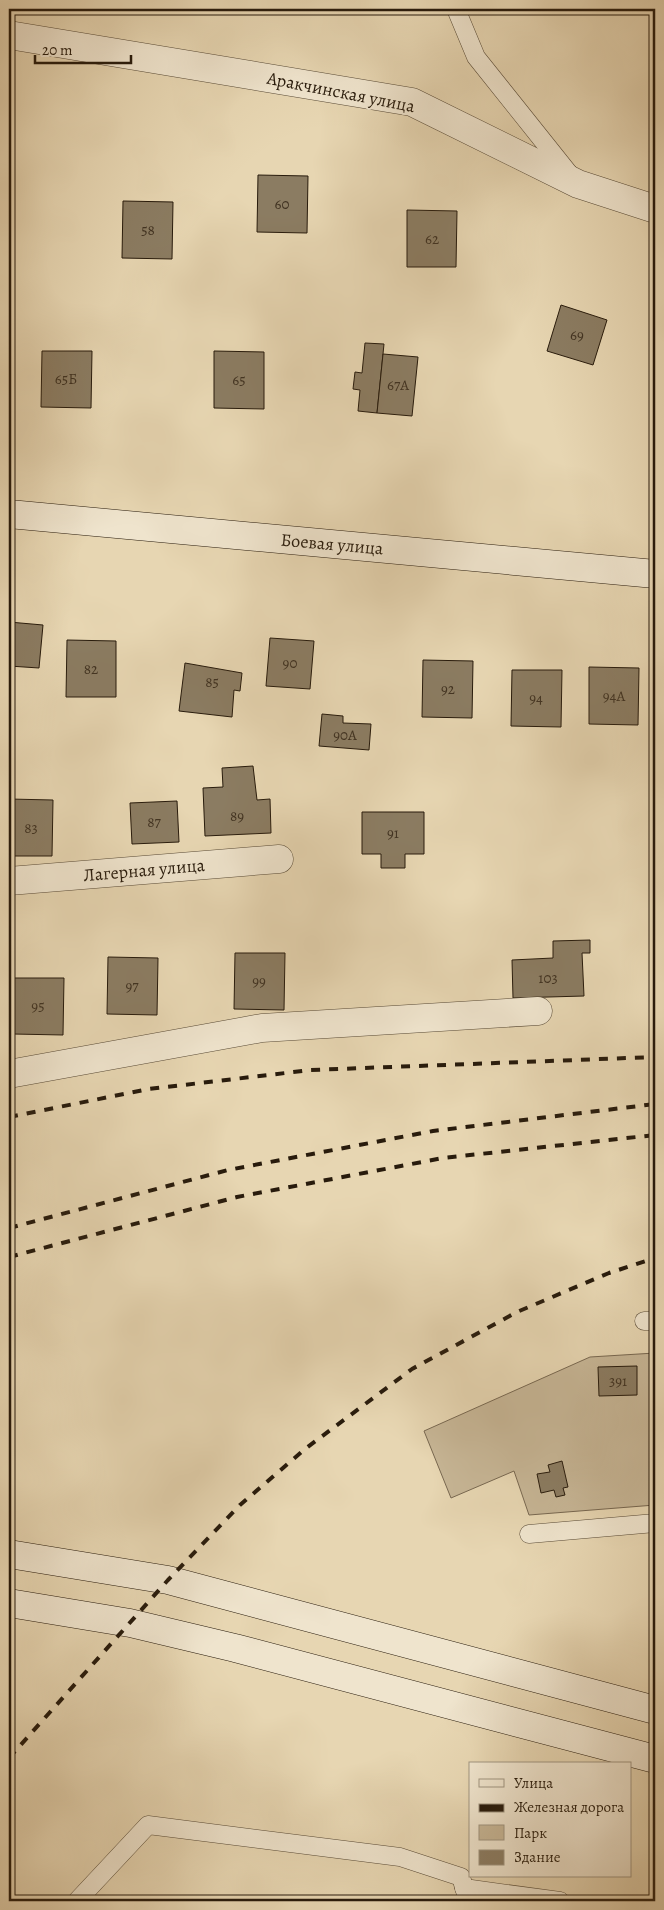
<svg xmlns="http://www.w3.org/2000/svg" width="664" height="1910" font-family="Alegreya,serif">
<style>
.green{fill:#c7b696;stroke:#786851}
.building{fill:#8b7c62;stroke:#281b0c}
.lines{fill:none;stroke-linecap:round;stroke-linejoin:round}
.lane-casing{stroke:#584a36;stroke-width:19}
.street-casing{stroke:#584a36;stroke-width:29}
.secondary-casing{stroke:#281b0c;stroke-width:29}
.lane{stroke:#efe4cd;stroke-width:18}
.street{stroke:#efe4cd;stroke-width:28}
.secondary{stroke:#efe4cd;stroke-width:28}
.rail{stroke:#281b0c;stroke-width:4;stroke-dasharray:9 9;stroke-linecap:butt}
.labels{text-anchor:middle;stroke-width:4;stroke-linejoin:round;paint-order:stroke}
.number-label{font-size:15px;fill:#413322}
.street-label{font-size:18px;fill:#281b0c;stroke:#efe4cd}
</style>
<rect width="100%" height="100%" fill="#e7d6b2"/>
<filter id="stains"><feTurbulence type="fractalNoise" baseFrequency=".004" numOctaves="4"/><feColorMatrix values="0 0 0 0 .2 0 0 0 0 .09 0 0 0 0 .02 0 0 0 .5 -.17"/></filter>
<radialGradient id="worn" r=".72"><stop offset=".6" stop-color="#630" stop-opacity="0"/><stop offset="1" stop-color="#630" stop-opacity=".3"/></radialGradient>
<path class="green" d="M655 1353V1505L529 1515 514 1471 451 1498 424 1431 590 1357Z"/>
<g class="building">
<path d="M258 175 308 176 307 233 257 232Z"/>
<path d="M123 201 173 202 172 259 122 258Z"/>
<path d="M407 210 457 211 456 267H407Z"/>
<path d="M561 305 607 320 593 365 547 351Z"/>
<path d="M365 343 384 344 377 413 358 411 360 390 353 389 355 372 362 373Z"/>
<path d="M42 351H92L91 408 41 407Z"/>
<path d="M214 351 264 352V409L214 408Z"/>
<path d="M383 354 418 357 412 416 377 413Z"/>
<path d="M9 622 43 625 39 668 9 666Z"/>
<path d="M270 638 314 641 310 689 266 686Z"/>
<path d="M67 640 116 641V697H66Z"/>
<path d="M423 660 473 661 472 718 422 717Z"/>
<path d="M185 663 242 673 240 691 234 690 232 717 179 711Z"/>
<path d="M589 667 639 668 638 725 589 724Z"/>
<path d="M512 670H562L561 727 511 726Z"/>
<path d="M322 714 343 716V723L371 724 369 750 319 746Z"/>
<path d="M253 766 257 800 270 799 271 833 205 836 203 788 223 787 222 768Z"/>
<path d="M9 799 53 800 52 856H9Z"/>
<path d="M177 801 179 842 132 844 130 803Z"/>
<path d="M362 812H424V854H405V868H381V854H362Z"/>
<path d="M590 940V953H582L584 996 513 998 512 960 553 958V941Z"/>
<path d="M235 953H285L284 1010 234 1009Z"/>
<path d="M108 957 158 958 157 1015 107 1014Z"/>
<path d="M14 978H64L63 1035 13 1034Z"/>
<path d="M637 1366V1395L599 1396 598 1367Z"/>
<path d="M562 1461 568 1487 563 1488 565 1495 556 1497 554 1490 541 1493 537 1474 550 1472 548 1465Z"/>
</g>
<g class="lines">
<g class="lane-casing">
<g id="lane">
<path d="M456 9 476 57 571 176"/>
<path d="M644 1321H655"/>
<path d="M529 1534 655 1523"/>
<path d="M464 1888 560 1901"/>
<path d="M77 1901 148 1825 400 1857 461 1877 468 1901"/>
</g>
</g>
<g class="street-casing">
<g id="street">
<path d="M9 35 412 102 578 184 655 209"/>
<path d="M9 881 279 859"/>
<path d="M9 1074 262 1028 538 1011"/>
</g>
</g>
<g class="secondary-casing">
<g id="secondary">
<path d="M9 514 655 574"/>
<path d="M9 1554 168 1580 655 1710"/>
<path d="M9 1603 130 1623 235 1648 655 1759"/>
</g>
</g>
<use href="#lane" class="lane"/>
<use href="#street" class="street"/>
<use href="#secondary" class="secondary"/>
<g class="rail">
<path d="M9 1117 149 1089 311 1070 655 1057"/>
<path d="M9 1228 228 1170 433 1131 655 1104"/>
<path d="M9 1257 237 1197 443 1158 655 1135"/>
<path d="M9 1758 168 1580 240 1505 305 1449 412 1369 517 1312 609 1273 655 1258"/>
</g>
</g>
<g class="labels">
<g class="number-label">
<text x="282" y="209">60</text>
<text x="148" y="235">58</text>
<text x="432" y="244">62</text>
<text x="577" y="340">69</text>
<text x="66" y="384">65Б</text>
<text x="239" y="385">65</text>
<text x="398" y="390">67А</text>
<text x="290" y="668">90</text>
<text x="91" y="674">82</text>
<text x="212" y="687">85</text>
<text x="448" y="694">92</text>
<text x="614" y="701">94А</text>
<text x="536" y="703">94</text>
<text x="345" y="740">90А</text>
<text x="237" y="821">89</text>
<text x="154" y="827">87</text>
<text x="31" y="833">83</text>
<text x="393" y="838">91</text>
<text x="548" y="983">103</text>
<text x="259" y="986">99</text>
<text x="132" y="991">97</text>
<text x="38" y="1011">95</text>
<text x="618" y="1386">391</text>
</g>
<g class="street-label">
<text transform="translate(341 92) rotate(11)" y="6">Аракчинская улица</text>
<text transform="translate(332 544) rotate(5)" y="6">Боевая улица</text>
<text transform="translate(144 870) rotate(-5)" y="6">Лагерная улица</text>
</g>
</g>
<rect width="664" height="1910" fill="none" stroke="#e7d6b2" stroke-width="30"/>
<rect x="10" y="10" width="644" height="1890" fill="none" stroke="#281b0c" stroke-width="2.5"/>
<rect x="15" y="15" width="634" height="1880" fill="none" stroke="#281b0c"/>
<rect x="469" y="1762" width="162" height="115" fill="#efe4cd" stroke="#9f9480"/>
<rect x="479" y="1779" width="25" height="8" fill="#efe4cd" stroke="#9f9480"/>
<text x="514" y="1788" font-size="15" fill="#281b0c">Улица</text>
<rect x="479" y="1804" width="25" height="8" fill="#281b0c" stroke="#9f9480"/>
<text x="514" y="1812" font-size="15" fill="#281b0c">Железная дорога</text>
<rect x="479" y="1825" width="25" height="15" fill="#c7b696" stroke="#9f9480"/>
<text x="514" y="1838" font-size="15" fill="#281b0c">Парк</text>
<rect x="479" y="1850" width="25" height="15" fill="#8b7c62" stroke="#9f9480"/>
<text x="514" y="1862" font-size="15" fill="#281b0c">Здание</text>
<path d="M35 55v8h96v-8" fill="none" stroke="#281b0c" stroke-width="2.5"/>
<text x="42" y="55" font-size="15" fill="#281b0c" stroke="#efe4cd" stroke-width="4" paint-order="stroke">20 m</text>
<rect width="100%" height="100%" filter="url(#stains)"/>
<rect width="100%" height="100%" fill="url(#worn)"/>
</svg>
